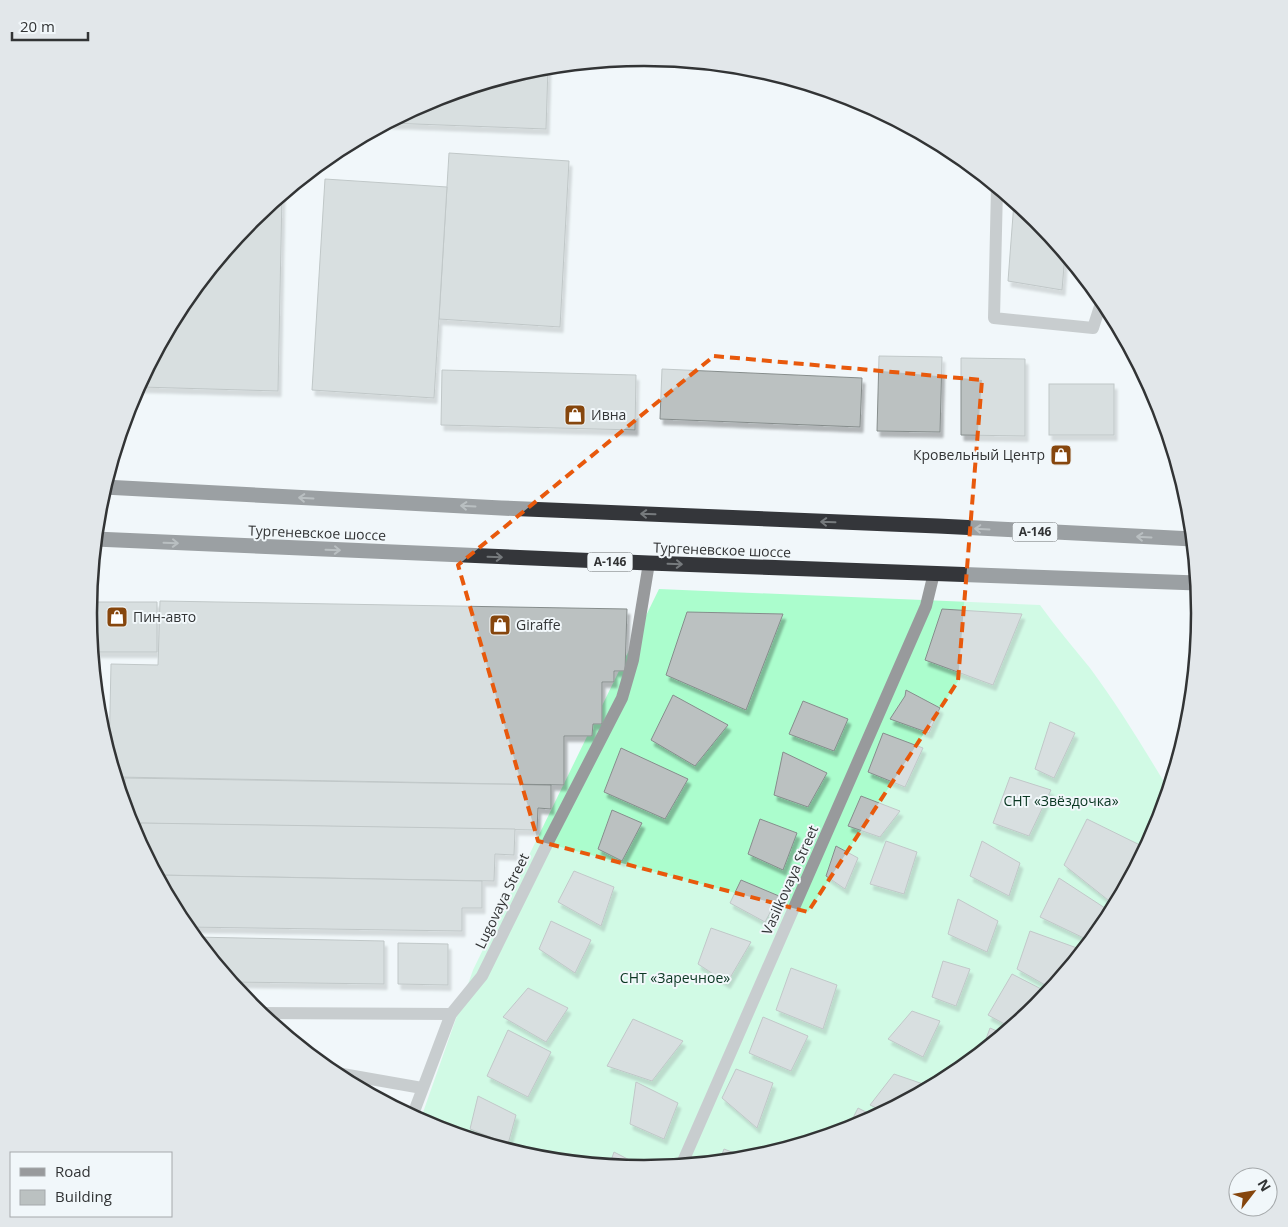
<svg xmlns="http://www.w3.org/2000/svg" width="1288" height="1227" font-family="'Open Sans',sans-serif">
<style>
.garden{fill:#abfdcd}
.building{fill:#bbc1c1;stroke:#868d8c;filter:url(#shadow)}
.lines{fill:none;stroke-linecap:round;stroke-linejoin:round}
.minor{stroke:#989a9c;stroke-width:12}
.highway{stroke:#34363a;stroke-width:15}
.oneway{stroke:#767a7d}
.marked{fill:none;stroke:#e8590c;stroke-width:4;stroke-dasharray:10 6;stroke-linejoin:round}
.labels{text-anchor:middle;stroke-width:4;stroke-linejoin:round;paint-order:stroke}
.shield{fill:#f1f7fa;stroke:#6b6e70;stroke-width:1}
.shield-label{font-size:12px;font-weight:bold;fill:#323435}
.poi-label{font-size:14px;fill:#323435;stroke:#f1f7fa;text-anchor:start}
.street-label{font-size:14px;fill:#323435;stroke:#f1f7fa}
.park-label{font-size:14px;fill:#0a3722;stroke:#f1f7fa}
.rim{fill:none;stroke:#323435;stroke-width:2.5}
</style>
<defs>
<filter id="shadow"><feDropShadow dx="3" dy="5.5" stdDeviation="1" flood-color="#0004"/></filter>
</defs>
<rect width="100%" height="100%" fill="#f1f7fa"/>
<path class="garden" d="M659 589 1040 605C1056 627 1073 647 1090 668 1119 707 1144 749 1169 790L1158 827 1106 923 1037 1007 953 1076 857 1127 752 1159 644 1169 535 1159 431 1127 420 1121 473 970Z"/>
<g class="building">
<path d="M548 67 546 129 389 123 431 100 536 68Z"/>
<path d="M449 153 569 161 560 327 439 319Z"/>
<path d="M325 179 447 187 434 398 312 390Z"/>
<path d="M282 194 278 391 141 387V381L182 304 251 220Z"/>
<path d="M1014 202 1037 221 1065 254 1062 290 1008 281Z"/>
<path d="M879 356 942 357 940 432 877 431Z"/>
<path d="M961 358 1025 359V436L961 435Z"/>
<path d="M662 369 862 378 860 427 660 419Z"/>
<path d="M442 370 636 375 635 430 441 425Z"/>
<rect x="1049" y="384" width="65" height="51"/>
<path d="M160 601 627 609 625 671H614V682H602V724H593L592 736H564V785L116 777 109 757 111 664 158 665Z"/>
<path d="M89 602H157V652H92L88 613Z"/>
<path d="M942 609 1022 614 993 685 925 660Z"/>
<path d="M687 612 783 614 746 710 666 675Z"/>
<path d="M906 690 940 708 929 733 890 719 905 696Z"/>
<path d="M673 695 728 725 695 766 651 740Z"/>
<path d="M803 701 848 719 834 751 789 734Z"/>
<path d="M1050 722 1075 733 1054 778 1035 769Z"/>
<path d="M883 733 923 748 905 787 868 772Z"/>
<path d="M621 748 688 779 665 819 604 792Z"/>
<path d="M783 752 827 773 808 807 774 795Z"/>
<path d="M1010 777 1051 790 1029 836 993 823Z"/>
<path d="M125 778 551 785V809L538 808 537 830 129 823 124 806Z"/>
<path d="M861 796 900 811 880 837 848 826Z"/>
<path d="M612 810 642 823 622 861 598 849Z"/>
<path d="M760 819 797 833 783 870 748 854Z"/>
<path d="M1087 819 1144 847 1113 904 1064 865Z"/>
<path d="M141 823 515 829 514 855 495 854 494 881 156 875 148 859V848H142L141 846Z"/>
<path d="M886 841 917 852 904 894 870 884Z"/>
<path d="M982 841 1020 863 1009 896 970 876Z"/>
<path d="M836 846 858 858 845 889 826 876Z"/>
<path d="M574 871 614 887 601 926 558 902Z"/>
<path d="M156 875 482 881V908H462V931L185 927Z"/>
<path d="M1059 878 1108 910 1090 941 1040 917Z"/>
<path d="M741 880 779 896 765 922 730 903Z"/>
<path d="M958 899 998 921 987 952 948 934Z"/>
<path d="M551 921 591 940 575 973 539 949Z"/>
<path d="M711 928 751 942 727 983 698 964Z"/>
<path d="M1030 931 1077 948 1047 986 1017 969Z"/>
<path d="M194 937 384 941V984L230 982Z"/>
<path d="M398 943 448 944V985L398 984Z"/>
<path d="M943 961 970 969 956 1006 932 997Z"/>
<path d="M791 968 837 985 823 1029 776 1010Z"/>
<path d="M1012 974 1049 993 1037 1007 1012 1028 988 1015Z"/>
<path d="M528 988 568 1008 546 1042 503 1017Z"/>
<path d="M912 1011 940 1021 923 1057 888 1039Z"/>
<path d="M763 1017 808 1036 791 1071 749 1053Z"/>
<path d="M633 1019 683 1041 652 1081 607 1066Z"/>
<path d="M990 1028 1004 1034 981 1053Z"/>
<path d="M508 1030 551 1052 528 1097 487 1076Z"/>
<path d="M736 1069 773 1083 757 1128 722 1098Z"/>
<path d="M894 1074 926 1085 922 1092 885 1112 870 1105Z"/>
<path d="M636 1082 678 1103 664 1139 630 1124Z"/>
<path d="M478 1096 516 1115 508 1144 470 1129Z"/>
<path d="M858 1108 876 1117 857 1127 847 1130Z"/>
<path d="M724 1149 750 1159 719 1162Z"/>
<path d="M614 1152 647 1169 609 1166Z"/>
</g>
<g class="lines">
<g class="minor">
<path d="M997 188 994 318 1093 328 1102 300"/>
<path d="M258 1013 451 1014"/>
<path d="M331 1072 422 1088"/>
<path d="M412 1117 451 1014 482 976 550 838 622 698 633 660 649 563"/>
<path d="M681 1166 926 606 934 573"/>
</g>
<g class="highway">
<path d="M104 487 501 508 938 526 1193 539"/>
<path d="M95 539 649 563 1197 583"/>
</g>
</g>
<defs><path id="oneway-shaft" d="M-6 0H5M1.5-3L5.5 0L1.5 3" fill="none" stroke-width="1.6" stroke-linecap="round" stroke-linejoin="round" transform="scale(1.25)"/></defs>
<g class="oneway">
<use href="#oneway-shaft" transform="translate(306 498) rotate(-177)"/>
<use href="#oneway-shaft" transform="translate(468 506) rotate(-177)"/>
<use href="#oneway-shaft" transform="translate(648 514) rotate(-178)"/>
<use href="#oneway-shaft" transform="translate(828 522) rotate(-178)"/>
<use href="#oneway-shaft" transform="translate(982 529) rotate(-177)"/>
<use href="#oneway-shaft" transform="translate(1144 537) rotate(-177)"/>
<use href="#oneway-shaft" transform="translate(171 543) rotate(2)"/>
<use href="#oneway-shaft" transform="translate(333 550) rotate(2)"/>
<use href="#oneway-shaft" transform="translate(495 557) rotate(2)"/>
<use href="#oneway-shaft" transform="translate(675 564) rotate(2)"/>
</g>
<path d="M0 0H1288V1227H0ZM714 356 982 380 958 681 808 912 538 841 458 565Z" fill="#f1f7fa" fill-opacity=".55" fill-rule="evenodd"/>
<path class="marked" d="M714 356 982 380 958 681 808 912 538 841 458 565Z"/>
<defs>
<g id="shop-square" transform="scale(1.125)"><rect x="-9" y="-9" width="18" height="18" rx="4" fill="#86460d" stroke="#f1f7fa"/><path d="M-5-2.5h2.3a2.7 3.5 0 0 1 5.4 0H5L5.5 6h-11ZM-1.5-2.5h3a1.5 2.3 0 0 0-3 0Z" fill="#fff"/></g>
</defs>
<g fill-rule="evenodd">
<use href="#shop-square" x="575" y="415"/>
<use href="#shop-square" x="1061" y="455"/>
<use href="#shop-square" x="117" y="617"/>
<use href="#shop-square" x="500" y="625"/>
</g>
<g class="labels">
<g class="shield">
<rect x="1012.5" y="522.5" width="45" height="19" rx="4"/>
<rect x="587.5" y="552.5" width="45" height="19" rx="4"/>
</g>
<g class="shield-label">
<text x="1035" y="536">А-146</text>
<text x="610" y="566">А-146</text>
</g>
<g class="poi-label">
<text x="591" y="420">Ивна</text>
<text x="1045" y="460" text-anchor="end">Кровельный Центр</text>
<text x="133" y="622">Пин-авто</text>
<text x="516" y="630">Giraffe</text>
</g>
<g class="street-label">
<text transform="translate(317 533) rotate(2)" y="5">Тургеневское шоссе</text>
<text transform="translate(722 550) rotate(2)" y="5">Тургеневское шоссе</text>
<text transform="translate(790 880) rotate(-66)" y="5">Vasilkovaya Street</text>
<text transform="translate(502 901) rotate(-64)" y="5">Lugovaya Street</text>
</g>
<g class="park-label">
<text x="1061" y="806">СНТ «Звёздочка»</text>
<text x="675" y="983">СНТ «Заречное»</text>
</g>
</g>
<path d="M0 0H1288V1227H0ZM97 613a547 547 0 1 1 1094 0a547 547 0 1 1-1094 0Z" fill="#e2e7ea" fill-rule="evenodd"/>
<path class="rim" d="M97 613a547 547 0 1 1 1094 0a547 547 0 1 1-1094 0Z"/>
<rect x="10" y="1152" width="162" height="65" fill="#f1f7fa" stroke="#a5a9ab"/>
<rect x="20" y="1168" width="25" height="8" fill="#989a9c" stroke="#a5a9ab"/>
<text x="55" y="1177" font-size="15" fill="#323435">Road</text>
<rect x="20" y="1190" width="25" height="15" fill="#bbc1c1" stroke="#a5a9ab"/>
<text x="55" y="1202" font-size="15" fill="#323435">Building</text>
<g transform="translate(1253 1192) rotate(59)"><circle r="24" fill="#f1f7fa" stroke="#a5a9ab"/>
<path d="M0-4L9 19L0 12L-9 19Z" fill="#86460d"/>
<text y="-8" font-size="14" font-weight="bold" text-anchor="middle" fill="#323435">N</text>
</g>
<path d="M12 32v8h76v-8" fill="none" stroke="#323435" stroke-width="2.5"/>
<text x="20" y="32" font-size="15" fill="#323435" stroke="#f1f7fa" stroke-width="4" paint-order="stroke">20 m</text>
</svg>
